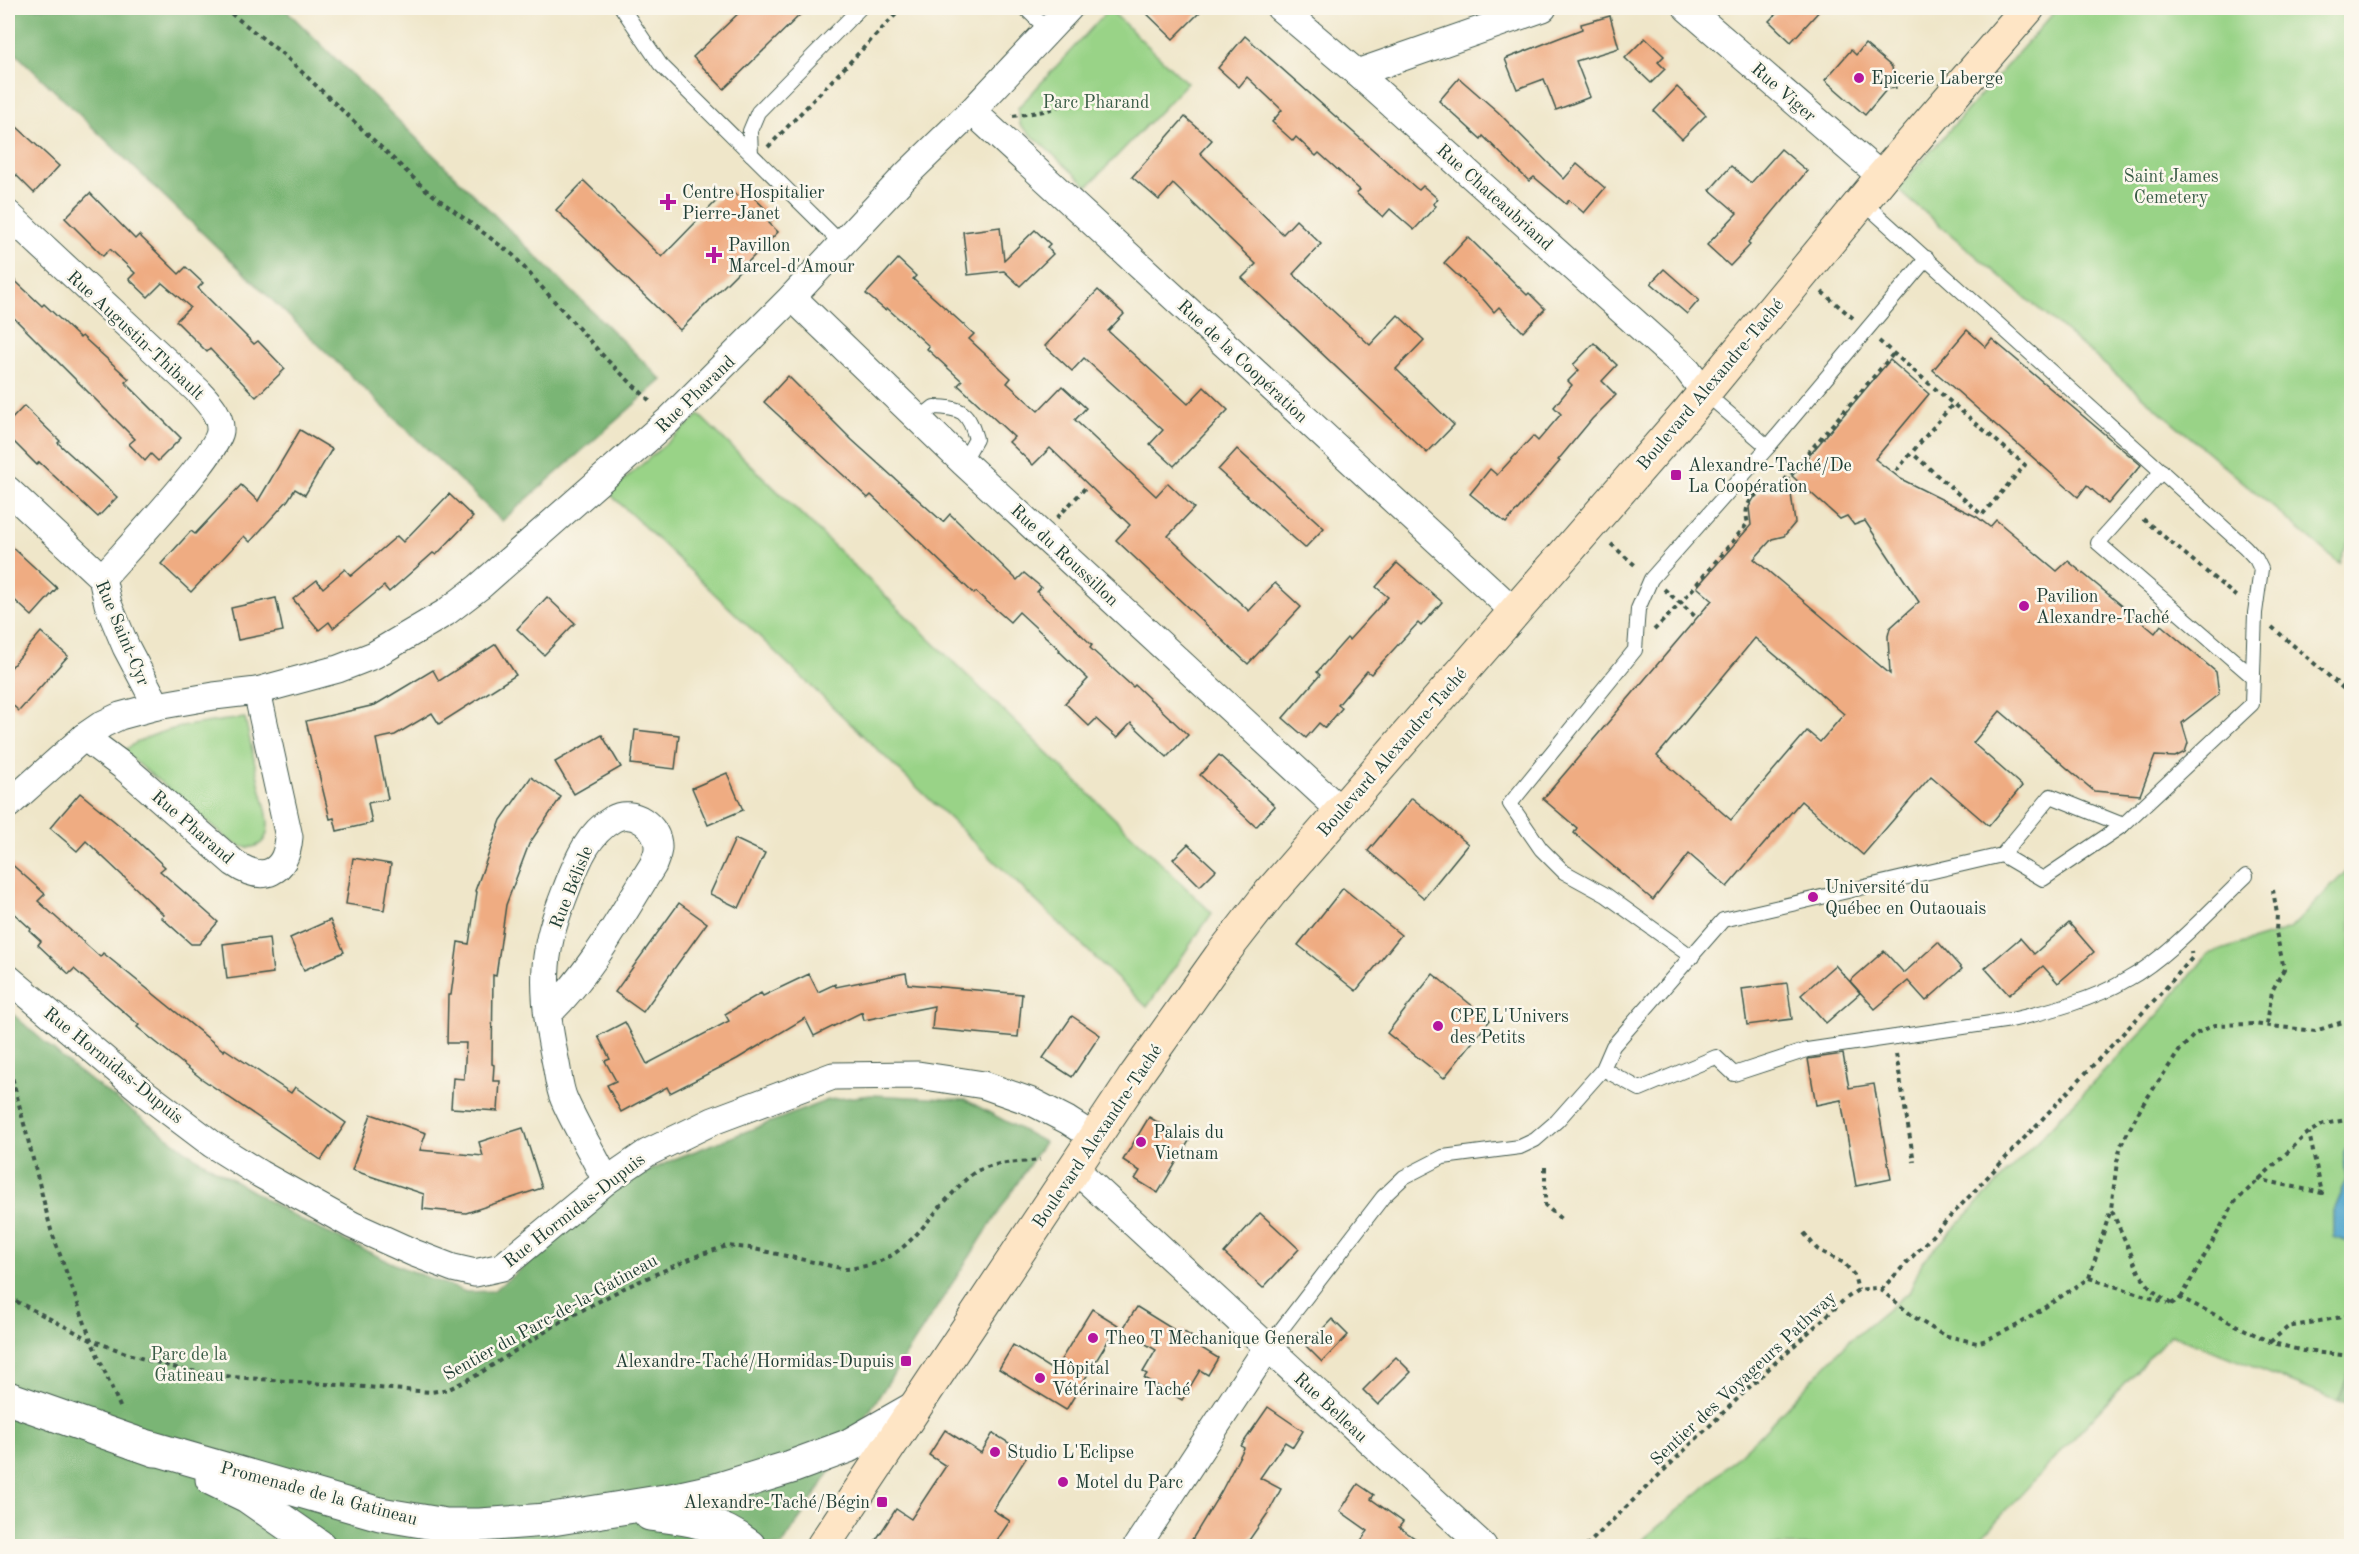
<svg xmlns="http://www.w3.org/2000/svg" width="2359" height="1554" font-family="'Old Standard TT',serif">
<style>
.green{fill:#99d387;stroke:#5c885e;stroke-width:1.5}
.forest{fill:#7ab574;stroke:#4c7954;stroke-width:1.5}
.water{fill:#50a4cb;stroke:#387080;stroke-width:1.5}
.building{fill:#efac82;fill-rule:evenodd}
.lines{fill:none;stroke-linecap:round;stroke-linejoin:round}
.service-casing{stroke:#3e564a;stroke-width:16}
.minor-casing{stroke:#3e564a;stroke-width:29}
.tertiary-casing{stroke:#3e564a;stroke-width:35}
.secondary-casing{stroke:#3e564a;stroke-width:35}
.path{stroke:#3e564a;stroke-width:4;stroke-dasharray:4.5 4.5;stroke-linecap:butt}
.service{stroke:#fff;stroke-width:14}
.minor{stroke:#fff;stroke-width:27}
.tertiary{stroke:#fff;stroke-width:33}
.secondary{stroke:#fee5c5;stroke-width:33}
.poi-dot{fill:#b5179e;stroke:#fbf7ec;stroke-width:2}
.labels{text-anchor:middle;stroke-width:5;stroke-linejoin:round;paint-order:stroke}
.poi-label{font-size:18px;fill:#1f3d34;stroke:#fbf7ec;text-anchor:start}
.street-label{font-size:18px;fill:#1f3d34;stroke:#fbf7ec}
.park-label{font-size:18px;fill:#375b45;stroke:#fbf7ec}
</style>
<rect width="100%" height="100%" fill="#fbf7ec"/>
<filter id="ink" filterUnits="userSpaceOnUse"><feTurbulence type="fractalNoise" baseFrequency=".0167" numOctaves="2"/><feDisplacementMap in="SourceGraphic" scale="12" xChannelSelector="R" yChannelSelector="G"/><feConvolveMatrix kernelMatrix="1 2 1 2 8 2 1 2 1" color-interpolation-filters="sRGB"/></filter>
<filter id="wash" filterUnits="userSpaceOnUse"><feTurbulence type="fractalNoise" baseFrequency=".008" numOctaves="4" result="noise"/><feDisplacementMap in="SourceGraphic" scale="24" xChannelSelector="R" yChannelSelector="G"/><feGaussianBlur stdDeviation="1.35" result="paint"/><feColorMatrix in="noise" values="0 0 0 0 0 0 0 0 0 0 0 0 0 0 0 0 0 1.4 0 .05"/><feComposite in="paint" operator="in"/></filter>
<g filter="url(#wash)">
<rect width="100%" height="100%" fill="#efe6c9"/>
<g class="green">
<path d="M2058 8H2351L2352 531 2339 563 1897 189Z"/>
<path d="M1109 9 1187 83 1088 186 1020 125 1018 108Z"/>
<path d="M699 415 1212 913 1147 1007 609 493Z"/>
<path d="M245 718C250 741 255 764 260 787 263 799 268 812 268 824 268 849 247 853 229 840L123 751C157 726 204 723 245 718Z"/>
<path d="M2351 866V1139L2344 1153 2346 1180 2333 1211V1237L2351 1243 2352 1366 2338 1401 2171 1334 1973 1546H1635L1703 1489 1761 1434 1846 1344 1910 1291 1922 1262 2160 1013 2208 954 2290 929Z"/>
</g>
<g class="forest">
<path d="M8 8H284L662 380 502 521 8 46Z"/>
<path d="M8 1010 75 1069 195 1157 304 1222 403 1268 466 1292 493 1291 533 1260 602 1193 677 1158 828 1100 872 1095 966 1100 1044 1142 782 1546H8Z"/>
<path d="M2351 1366V1406L2338 1401Z"/>
</g>
<path class="water" d="M2351 1139V1243L2333 1237V1211L2346 1180 2344 1153Z"/>
<g id="blocks">
<g class="building">
<path d="M744 8H807L724 89 693 57Z"/>
<path d="M1141 8H1204L1173 39Z"/>
<path d="M1782 8H1822L1791 42 1769 21Z"/>
<path d="M1610 16 1619 48 1576 61 1590 97 1556 110 1544 79 1517 89 1505 59 1582 29 1581 24Z"/>
<path d="M1245 36 1416 188 1419 190 1423 186 1438 199 1433 204 1436 206 1414 230 1390 209 1383 217 1356 193 1360 190 1319 153 1316 156 1296 137 1293 141 1272 122 1282 110 1247 77 1239 87 1218 68Z"/>
<path d="M1645 38 1664 56 1658 62 1665 69 1651 83 1625 58Z"/>
<path d="M1865 44 1892 67 1896 88 1887 89 1865 115 1825 80 1851 50 1856 55Z"/>
<path d="M1459 78 1498 112 1564 179 1577 164 1605 188 1584 213 1569 200 1566 204 1534 177 1529 181 1483 136 1481 139 1439 101Z"/>
<path d="M1677 87 1706 115 1682 139 1654 111Z"/>
<path d="M1185 117 1212 140 1200 153 1283 234 1296 220 1321 244 1293 274 1370 345 1398 315 1424 340 1396 369 1454 425 1427 453 1242 278 1256 264 1173 184 1159 200 1132 177Z"/>
<path d="M17 127 59 166 34 193 8 167V137Z"/>
<path d="M1781 149 1807 171 1748 242 1750 245 1730 266 1707 245 1737 213 1710 190 1731 166 1751 183Z"/>
<path d="M584 181 662 257 729 188 739 198 746 190 774 217 769 223 778 232 680 330 556 210Z"/>
<path d="M90 193 135 239 139 235 179 274 186 267 203 283 198 288 254 344 258 341 285 369 256 397 210 349 207 352 176 321 190 307 162 283 148 297 129 279 135 273 110 249 103 256 65 218Z"/>
<path d="M1000 227 1004 260 1035 230 1050 244 1047 247 1053 254 1020 286 1004 271 968 275 963 232Z"/>
<path d="M1468 237 1527 295 1529 293 1545 309 1523 332 1499 307 1494 312 1483 299 1444 263Z"/>
<path d="M898 259 916 276 913 279 974 334 969 339 1011 378 1007 383 1038 411 1062 386 1086 408 1075 420 1156 496 1168 483 1194 508 1168 536 1249 611 1275 583 1301 607 1248 664 1116 540 1130 525 1050 448 1033 465 1009 442 1014 437 958 385 962 381 927 349 929 346 887 308 885 310 866 294Z"/>
<path d="M1664 269 1699 300 1687 314 1651 283Z"/>
<path d="M8 274 42 306 44 304 80 338 82 336 129 379 125 382 181 438 158 461 151 454 145 461 129 444 135 439 8 312Z"/>
<path d="M1098 290 1124 314 1108 331 1188 404 1204 387 1228 410 1174 466 1150 444 1163 430 1084 358 1072 371 1045 346Z"/>
<path d="M1967 330 1986 347 1992 339 2141 465 2108 504 2087 485 2078 497 1933 370Z"/>
<path d="M1594 343 1617 365 1602 381 1616 395 1592 419 1558 460 1560 461 1506 523 1470 494 1490 469 1497 475 1533 436 1538 441 1561 414 1554 407 1572 385 1568 381 1579 370 1573 365Z"/>
<path d="M1890 360 1929 394 1875 459 1901 479 1977 517 1990 527 1996 520 2057 571 2068 561 2155 633 2161 625 2216 672 2219 694 2182 723 2188 743 2185 752 2175 757 2155 756 2140 795 2094 791 2000 711 1973 743 2022 786 1989 826 1931 776 1863 855 1801 801 1727 887 1689 854 1653 900 1574 833 1577 828 1543 799 1712 600 1697 587 1751 525 1749 507 1754 498 1761 491H1779L1789 479 1795 523 1784 536 1772 539 1754 559 1890 674 1888 636 1890 628 1919 602 1865 521 1854 525 1847 516 1840 519 1792 476ZM1755 638 1844 714 1820 742 1807 731 1731 820 1657 756Z"/>
<path d="M788 376 852 440 943 522 950 514 1017 580 1024 573 1041 587 1037 592 1092 645 1090 648 1133 687 1135 685 1188 735 1167 757 1131 723 1117 738 1096 719 1089 726 1065 703 1088 679 1059 651 1060 650 1019 612 1010 622 976 592 974 594 871 495 868 498 764 402Z"/>
<path d="M24 406 60 441 58 443 117 497 98 517 39 462 37 465 8 436V423Z"/>
<path d="M300 430 332 449 305 495 295 489 288 500 250 542 244 536 191 592 161 564 191 531 195 534 241 485 258 501Z"/>
<path d="M1237 449 1324 528 1305 548 1218 470Z"/>
<path d="M449 494 473 517 436 555 433 553 389 592 384 586 333 628 329 622 319 630 293 599 317 580 323 588 345 569 351 576 397 536 403 542Z"/>
<path d="M8 543 57 588 32 616 8 594Z"/>
<path d="M1397 563 1442 602 1421 626 1418 623 1371 674 1367 671 1338 705 1342 708 1325 728 1319 723 1306 738 1283 718 1320 675 1317 672 1347 638 1349 640 1388 597 1376 587Z"/>
<path d="M547 597 575 623 544 655 517 629Z"/>
<path d="M276 598 283 631 238 640 231 608Z"/>
<path d="M41 632 68 656 19 711 8 701V671Z"/>
<path d="M496 644 516 675 439 724 432 713 395 735 376 739 388 799 368 803 372 823 337 831 334 818 330 819 306 721 375 705 433 670 439 681Z"/>
<path d="M635 730 679 735 675 769 631 764Z"/>
<path d="M602 735 621 767 574 794 555 762Z"/>
<path d="M1219 755 1275 806 1256 827 1200 775Z"/>
<path d="M727 773 743 810 708 825 692 788Z"/>
<path d="M531 777 561 797 529 844 506 905 496 976 493 975 492 1064 494 1065 493 1081H500L498 1111 451 1108 453 1078 464 1079 466 1043H447L448 995H451L458 942 469 944 477 892 475 891 501 820Z"/>
<path d="M80 793 130 834 165 867 160 871 218 922 199 944H191L161 917 164 915 86 841 77 851 50 828Z"/>
<path d="M1412 798 1468 844 1424 898 1368 851Z"/>
<path d="M735 839 765 853 739 908 710 894Z"/>
<path d="M1188 844 1216 870 1200 886 1173 859Z"/>
<path d="M353 858 391 864 384 910 346 904Z"/>
<path d="M8 861 45 894 38 901 100 957 103 953 224 1051 225 1049 291 1093 295 1087 346 1123 321 1160 202 1079 137 1027 139 1025 74 969 69 974 38 945 41 941 30 931 31 929 8 908Z"/>
<path d="M1343 888 1401 935 1356 991 1298 945Z"/>
<path d="M679 903 707 923 643 1012 615 992Z"/>
<path d="M330 920 344 952 304 970 290 938Z"/>
<path d="M2069 923 2094 952 2058 983 2043 966 2009 995 1985 968 2020 938 2034 954Z"/>
<path d="M269 938 273 973 227 979 223 944Z"/>
<path d="M1938 942 1962 969 1926 1001 1908 981 1875 1009 1850 981 1884 951 1904 973Z"/>
<path d="M1835 965 1860 993 1826 1023 1801 995Z"/>
<path d="M906 973 908 984 1022 994 1018 1037 932 1029 934 1006 864 1020 862 1012 814 1036 805 1018 737 1059 670 1093 667 1087 621 1112 607 1085 616 1081 605 1061 610 1059 598 1036 625 1022 647 1064 729 1021 725 1014 761 993 763 996 809 974 818 992 835 984 836 987Z"/>
<path d="M1433 974 1490 1020 1444 1078 1387 1033Z"/>
<path d="M1787 983 1792 1019 1747 1025 1742 989Z"/>
<path d="M1072 1016 1100 1035 1072 1077 1043 1058Z"/>
<path d="M1843 1054 1849 1088 1874 1084 1891 1179 1856 1186 1841 1100 1816 1105 1808 1059Z"/>
<path d="M371 1114 426 1133 420 1150 483 1156 479 1142 523 1128 542 1188 466 1213 423 1209 424 1194 352 1170Z"/>
<path d="M1149 1117 1189 1141 1158 1193 1135 1179 1140 1171 1123 1160Z"/>
<path d="M1260 1213 1299 1249 1263 1288 1224 1253Z"/>
<path d="M1137 1307 1179 1333 1181 1330 1197 1340 1195 1344 1218 1358 1208 1375 1200 1370 1182 1400 1144 1378 1147 1374 1143 1372 1156 1350 1122 1330Z"/>
<path d="M1092 1309 1118 1325 1066 1410 999 1369 1013 1345 1054 1371Z"/>
<path d="M1332 1319 1348 1335 1322 1362 1306 1346Z"/>
<path d="M1396 1357 1411 1372 1378 1405 1363 1390Z"/>
<path d="M1268 1407 1303 1431 1293 1447 1285 1442 1260 1478 1281 1489 1268 1513 1245 1546H1188L1221 1492 1244 1448 1241 1446Z"/>
<path d="M945 1430 981 1453 993 1433 1028 1455 993 1510 1010 1521 993 1546H872L896 1509 911 1519 946 1466 929 1455Z"/>
<path d="M1358 1484 1374 1495 1371 1499 1403 1522 1399 1527 1426 1546H1357L1368 1531 1340 1511Z"/>
</g>
</g>
</g>
<g filter="url(#ink)">
<use href="#blocks" fill-opacity="0" stroke="#3e564a" stroke-width="1.5"/>
<g class="lines">
<g class="service-casing">
<g id="service">
<path d="M622 8 660 64 842 244"/>
<path d="M1025 8 1048 30"/>
<path d="M751 154 750 131 758 112 860 8"/>
<path d="M1862 201 2245 547 2256 559 2261 569 2255 613 2252 704 2123 825 2043 879 2002 855"/>
<path d="M1705 393 1768 447"/>
<path d="M919 419 934 407C962 408 968 411 976 439L963 462"/>
<path d="M2162 471 2098 543 2253 677"/>
<path d="M1692 957 1606 895 1564 872 1541 849 1510 804 1635 650 1638 609 1651 579 1768 447 1927 258"/>
<path d="M1603 1069 1640 1089 1716 1057 1734 1074 1807 1050 2011 1020C2050 1011 2093 1000 2128 979 2168 957 2212 908 2246 876"/>
<path d="M1267 1348 1383 1197 1404 1177 1443 1157 1520 1147 1535 1140 1557 1121 1603 1069 1613 1046 1723 920 2002 855 2051 796 2123 825"/>
</g>
</g>
<g class="minor-casing">
<g id="minor">
<path d="M1280 8 1357 73 1687 369 1705 393"/>
<path d="M1687 8 1882 177"/>
<path d="M1357 73 1543 8"/>
<path d="M972 111 1515 612"/>
<path d="M8 214 199 392C209 403 221 415 220 431 218 453 122 555 102 578"/>
<path d="M792 297 963 462 1340 810"/>
<path d="M8 490 102 578 108 604 126 647 157 706"/>
<path d="M84 737 123 766 234 863C264 884 286 873 289 837L257 691"/>
<path d="M8 805 84 737 103 724 120 716 157 706 214 696 257 691 338 669 374 655 445 613 479 587 669 420 792 297 906 175 972 111 1069 8"/>
<path d="M8 978 142 1091 212 1144 260 1174 352 1225 414 1253 453 1268 475 1273 502 1267 606 1181 647 1153 713 1121 833 1076 918 1075 984 1085 1032 1102 1067 1120 1095 1138"/>
<path d="M549 1013C592 971 621 916 653 865 655 860 658 853 658 848 659 826 632 808 613 819 589 833 578 859 568 885 560 906 551 928 548 950 542 984 548 1026 555 1059 558 1072 559 1088 564 1099 576 1127 593 1153 606 1181"/>
<path d="M1074 1168 1483 1546"/>
<path d="M1137 1546 1267 1348"/>
</g>
</g>
<g class="tertiary-casing">
<g id="tertiary">
<path d="M8 1398 155 1450"/>
<path d="M135 1443 380 1514 446 1525H480L546 1520 671 1500 716 1490 791 1467 848 1446 913 1409"/>
<path d="M212 1479 247 1496 319 1546"/>
<path d="M650 1514C688 1518 718 1522 749 1546"/>
</g>
</g>
<g class="secondary-casing">
<path id="secondary" d="M823 1546 1136 1075 1220 957 1270 893 1690 410 1882 177 2028 8"/>
</g>
<g class="path">
<path d="M224 8 284 55 425 189 513 255 606 359 652 403"/>
<path d="M1013 116 1045 111 1074 101"/>
<path d="M768 147 902 8"/>
<path d="M1822 292 1853 318"/>
<path d="M1879 341 2025 465 1982 515 1912 453"/>
<path d="M1896 471 1953 404"/>
<path d="M1057 518 1088 485"/>
<path d="M2143 519 2239 599"/>
<path d="M1611 544 1637 567"/>
<path d="M1664 589 1697 618"/>
<path d="M2272 627 2352 696"/>
<path d="M1654 630 1680 604 1748 523C1741 502 1758 488 1777 489L1894 353"/>
<path d="M2267 1024 2272 991 2284 969 2276 932 2277 914 2273 890"/>
<path d="M1896 1054 1914 1162"/>
<path d="M8 1061 51 1230 91 1340 121 1409"/>
<path d="M1545 1167V1205L1562 1220"/>
<path d="M2257 1179 2322 1193 2309 1133"/>
<path d="M1804 1233 1817 1249 1844 1263 1854 1275 1858 1290"/>
<path d="M2089 1278 2167 1303"/>
<path d="M1881 1290 2163 991 2192 958 2191 952"/>
<path d="M8 1297 91 1340 137 1357 184 1370 233 1377 431 1392 449 1389 477 1375 562 1321 622 1289 699 1255 727 1246 750 1248 845 1269C903 1265 917 1230 953 1193 960 1185 968 1176 977 1171 997 1161 1019 1163 1040 1160"/>
<path d="M2181 1298 2234 1203 2309 1132 2324 1124 2352 1119"/>
<path d="M2171 1304 2152 1290 2140 1274 2111 1209 2117 1162 2121 1145 2143 1104 2180 1050 2195 1034 2208 1028 2215 1025 2254 1024 2315 1031 2352 1019"/>
<path d="M2171 1304 2181 1298 2270 1342 2303 1351 2352 1356"/>
<path d="M2270 1342 2288 1327 2352 1315"/>
<path d="M1586 1546 1764 1373 1844 1300 1858 1290 1876 1288 1881 1290 1914 1317 1943 1335 1977 1343 1986 1340 2018 1325 2089 1278 2111 1209"/>
</g>
<use href="#service" class="service"/>
<use href="#minor" class="minor"/>
<use href="#tertiary" class="tertiary"/>
<use href="#secondary" class="secondary"/>
</g>
</g>
<g class="poi-dot">
<circle cx="1859" cy="78" r="6"/>
<path d="M665 193h6v6h6v6h-6v6h-6v-6h-6v-6h6z"/>
<path d="M711 246h6v6h6v6h-6v6h-6v-6h-6v-6h6z"/>
<rect x="1670" y="469" width="12" height="12" rx="3"/>
<circle cx="2024" cy="606" r="6"/>
<circle cx="1813" cy="897" r="6"/>
<circle cx="1438" cy="1026" r="6"/>
<circle cx="1141" cy="1142" r="6"/>
<circle cx="1093" cy="1338" r="6"/>
<rect x="900" y="1355" width="12" height="12" rx="3"/>
<circle cx="1040" cy="1378" r="6"/>
<circle cx="995" cy="1452" r="6"/>
<circle cx="1063" cy="1482" r="6"/>
<rect x="876" y="1496" width="12" height="12" rx="3"/>
</g>
<g class="labels">
<g class="poi-label">
<text x="1871" y="84">Epicerie Laberge</text>
<text x="682" y="198">Centre Hospitalier<tspan x="682" dy="21">Pierre-Janet</tspan></text>
<text x="728" y="251">Pavillon<tspan x="728" dy="21">Marcel-d'Amour</tspan></text>
<text x="1688" y="471">Alexandre-Taché/De<tspan x="1688" dy="21">La Coopération</tspan></text>
<text x="2036" y="602">Pavilion<tspan x="2036" dy="21">Alexandre-Taché</tspan></text>
<text x="1825" y="893">Université du<tspan x="1825" dy="21">Québec en Outaouais</tspan></text>
<text x="1450" y="1022">CPE L'Univers<tspan x="1450" dy="21">des Petits</tspan></text>
<text x="1153" y="1138">Palais du<tspan x="1153" dy="21">Vietnam</tspan></text>
<text x="1105" y="1344">Theo T Mechanique Generale</text>
<text x="894" y="1367" text-anchor="end">Alexandre-Taché/Hormidas-Dupuis</text>
<text x="1052" y="1374">Hôpital<tspan x="1052" dy="21">Vétérinaire Taché</tspan></text>
<text x="1007" y="1458">Studio L'Eclipse</text>
<text x="1075" y="1488">Motel du Parc</text>
<text x="870" y="1508" text-anchor="end">Alexandre-Taché/Bégin</text>
</g>
<g class="street-label">
<text transform="translate(1784 92) rotate(41)" y="6">Rue Viger</text>
<text transform="translate(1495 197) rotate(42)" y="6">Rue Chateaubriand</text>
<text transform="translate(136 335) rotate(43)" y="6">Rue Augustin-Thibault</text>
<text transform="translate(1243 361) rotate(43)" y="6">Rue de la Coopération</text>
<text transform="translate(1710 384) rotate(-50)" y="6">Boulevard Alexandre-Taché</text>
<text transform="translate(695 394) rotate(-44)" y="6">Rue Pharand</text>
<text transform="translate(1065 555) rotate(43)" y="6">Rue du Roussillon</text>
<text transform="translate(123 633) rotate(67)" y="6">Rue Saint-Cyr</text>
<text transform="translate(1392 752) rotate(-49)" y="6">Boulevard Alexandre-Taché</text>
<text transform="translate(193 827) rotate(41)" y="6">Rue Pharand</text>
<text transform="translate(571 887) rotate(-68)" y="6">Rue Bélisle</text>
<text transform="translate(114 1065) rotate(39)" y="6">Rue Hormidas-Dupuis</text>
<text transform="translate(1097 1136) rotate(-56)" y="6">Boulevard Alexandre-Taché</text>
<text transform="translate(574 1210) rotate(-38)" y="6">Rue Hormidas-Dupuis</text>
<text transform="translate(550 1317) rotate(-29)" y="6">Sentier du Parc-de-la-Gatineau</text>
<text transform="translate(1743 1378) rotate(-43)" y="6">Sentier des Voyageurs Pathway</text>
<text transform="translate(1331 1407) rotate(43)" y="6">Rue Belleau</text>
<text transform="translate(319 1493) rotate(15)" y="6">Promenade de la Gatineau</text>
</g>
<g class="park-label">
<text x="1096" y="108">Parc Pharand</text>
<text x="2171" y="182">Saint James<tspan x="2171" dy="21">Cemetery</tspan></text>
<text x="189" y="1360">Parc de la<tspan x="189" dy="21">Gatineau</tspan></text>
</g>
</g>
<rect width="2359" height="1554" fill="none" stroke="#fbf7ec" stroke-width="30"/>
</svg>
